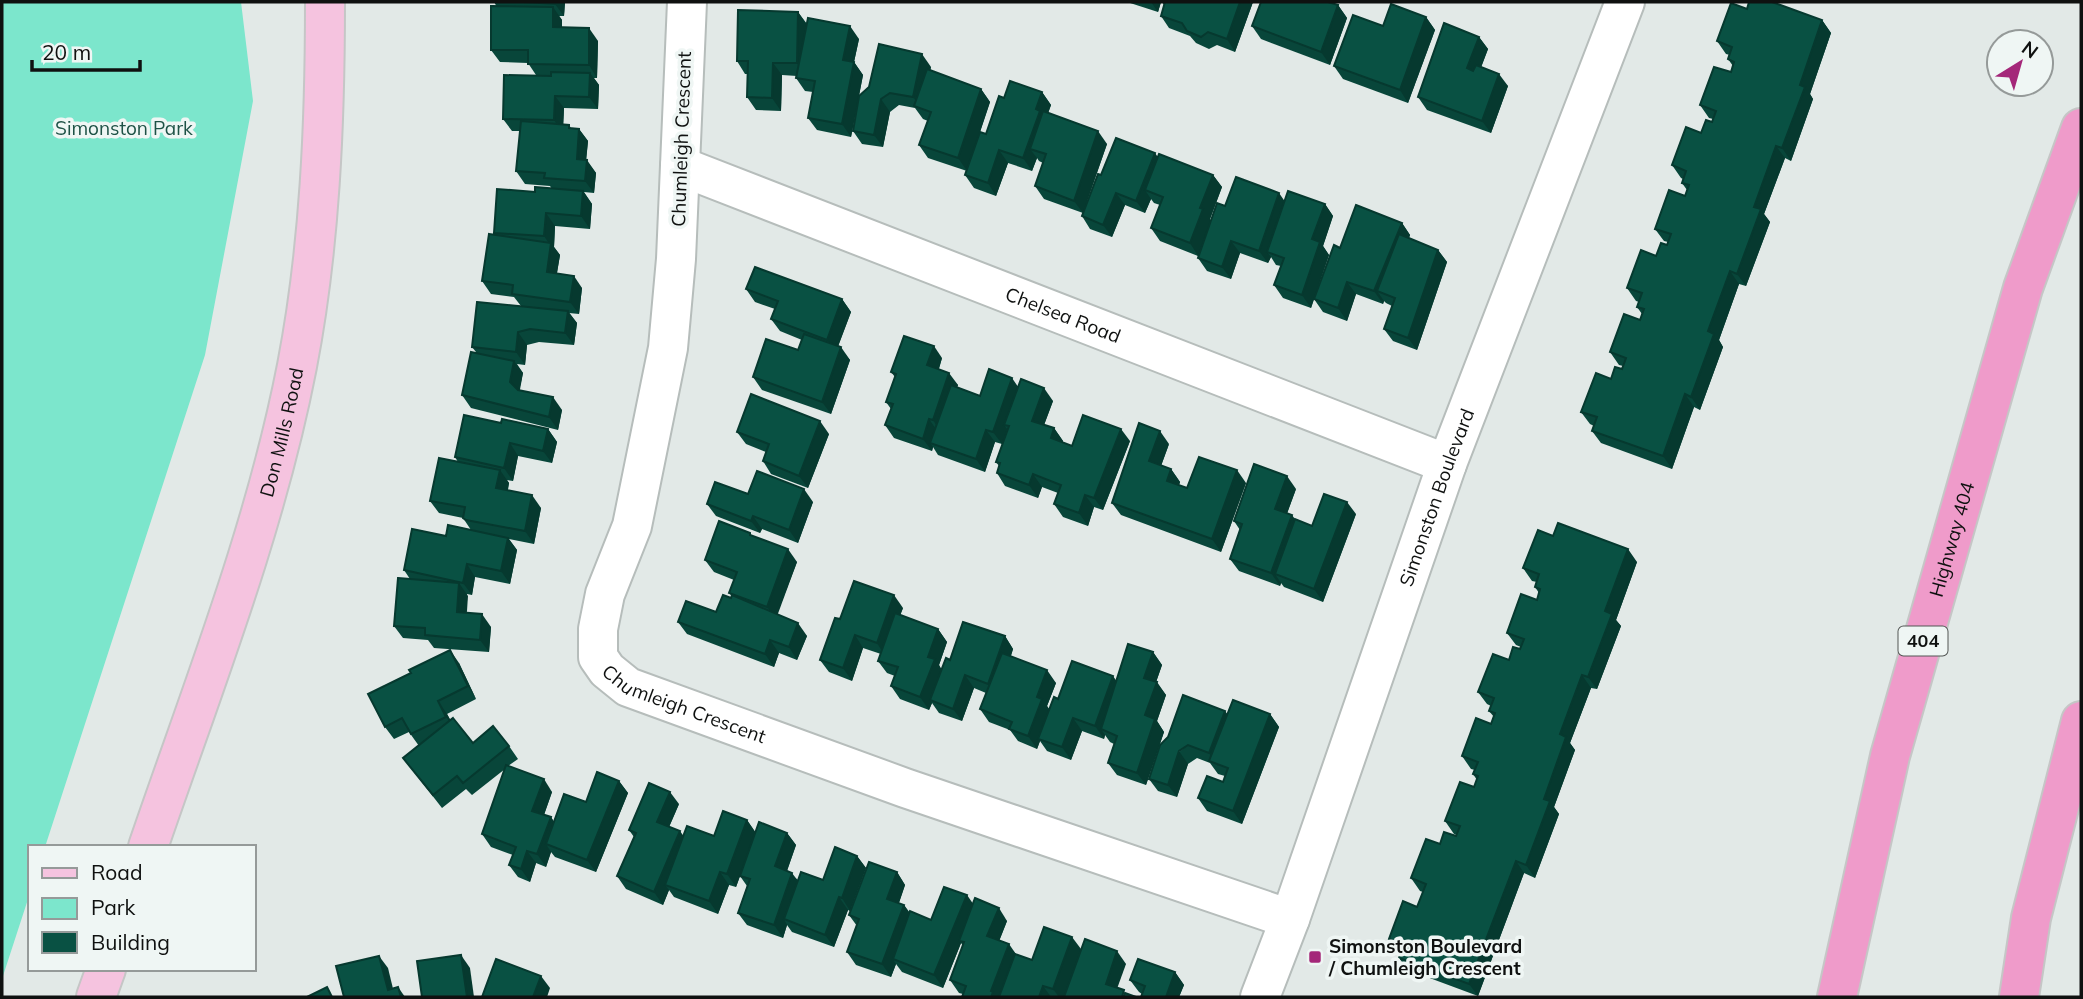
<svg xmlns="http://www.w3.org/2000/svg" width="2083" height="999" font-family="Mulish,sans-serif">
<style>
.green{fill:#7ce6cc}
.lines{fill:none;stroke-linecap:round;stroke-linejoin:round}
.minor-casing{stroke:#b6bdbb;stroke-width:42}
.major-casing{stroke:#c5c6c6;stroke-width:42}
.highway-casing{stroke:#c5c6c6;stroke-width:42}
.minor{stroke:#fff;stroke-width:38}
.major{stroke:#f5c3df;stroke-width:38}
.highway{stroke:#ef9bca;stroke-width:38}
.wall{fill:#08463a}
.shaded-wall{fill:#06392f}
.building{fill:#095143;stroke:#06392f;stroke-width:2}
.poi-dot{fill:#a42779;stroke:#eff6f4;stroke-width:2.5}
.labels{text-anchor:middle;stroke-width:7;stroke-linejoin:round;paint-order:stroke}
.shield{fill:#eff6f4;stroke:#525654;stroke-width:2}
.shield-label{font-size:18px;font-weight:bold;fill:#0f1110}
.park-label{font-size:19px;fill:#1e5246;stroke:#eff6f4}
.street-label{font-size:19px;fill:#0f1110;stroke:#eff6f4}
.poi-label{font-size:19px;font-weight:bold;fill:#0f1110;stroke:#eff6f4;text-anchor:start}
</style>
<rect width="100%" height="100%" fill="#e2e9e7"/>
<path class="green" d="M2 2H241L253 101 205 355 45 847H30V893L2 979Z"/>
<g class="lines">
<g class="minor-casing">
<g id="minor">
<path id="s1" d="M687 2 676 259 668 348 632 526 605 594 598 629V657L607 670 628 687 905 788 1290 919"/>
<path id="s2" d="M680 166 1447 464"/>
<path id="s3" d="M1260 997 1290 919 1447 464 1625 2"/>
</g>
</g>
<g class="major-casing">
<g id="major">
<path id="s4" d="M148 847C202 689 265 531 297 366 320 247 325 123 325 2"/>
<path d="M96 997 106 969"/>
</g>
</g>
<g class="highway-casing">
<g id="highway">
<path id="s5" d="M1837 997 1890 756 2023 288 2081 128"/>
<path d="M2019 997 2031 918 2081 721"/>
</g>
</g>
<use href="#minor" class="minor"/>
<use href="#major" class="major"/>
<use href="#highway" class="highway"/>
</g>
<g class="wall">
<path d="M494 2H565L564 16H559L562 20V28L598 41 597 78H594L599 85 598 109 564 108 563 125H569L571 128 579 129 588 141 586 160 596 173 594 193 584 192 592 204 590 229 555 226 554 247 560 255 557 273 582 288 579 314 569 313 577 323 574 345 539 342 527 345 525 365 517 364 523 373 519 391 562 410 558 430 471 408 462 395 476 352 472 347 521 306 514 297 491 294 482 281 495 235 494 233 535 192 552 189 550 186 525 184 516 171 520 131H512L503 119 536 75 528 63 500 62 491 50 497 7Z"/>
<path d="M1127 2H1161L1158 12Z"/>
<path d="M1162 2H1253L1235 52 1217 45 1209 49 1196 43 1190 36 1169 28 1161 16 1164 5Z"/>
<path d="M1338 5 1347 18 1330 65 1261 39 1252 26Z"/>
<path d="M1747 9 1822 20 1831 33 1810 94 1813 99 1791 161 1785 158 1764 214 1770 222 1746 286 1739 284 1719 340 1723 347 1700 410 1694 407 1672 469 1601 443 1592 431 1594 426 1590 424 1581 412 1611 379 1622 369 1623 366 1619 365 1610 352 1640 320 1642 314 1637 307 1639 302 1636 301 1627 288 1667 245 1668 242 1664 241 1655 229 1685 196 1687 190 1682 183 1683 179 1681 178 1672 165 1701 133 1712 122 1713 119 1709 118 1700 105 1731 72 1733 66 1728 59 1730 55 1726 54 1717 41Z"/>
<path d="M798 12 807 24 859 39 854 62 863 75 851 137 817 130 808 118 813 92 805 91 796 78 797 76 782 75 781 111 756 110 747 97 748 74H745L737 61Z"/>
<path d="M1426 17 1435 30 1408 103 1343 79 1334 66 1383 26Z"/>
<path d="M1479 37 1488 49 1481 67 1508 86 1491 133 1427 110 1418 97Z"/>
<path d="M931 67 930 70 981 89 990 102 968 168 1004 98 1042 92 1051 105 1048 113 1107 144 1086 204 1101 175 1158 157 1213 175 1222 187 1210 219 1211 221 1225 206 1285 201 1325 204 1333 216 1323 246 1329 255 1315 295 1340 248 1402 223 1410 235 1409 238 1438 250 1447 262 1417 350 1393 341 1384 329 1392 306 1386 303 1384 301 1383 304 1356 294 1347 321 1323 312 1314 299 1311 308 1283 298 1274 285 1281 266 1276 265 1271 257 1268 263 1240 253 1231 279 1207 271 1198 258V256L1160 241 1151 228 1160 205 1154 203 1151 199 1145 213 1125 205 1112 237 1090 229 1082 216 1083 213 1044 199 1035 186 1043 163 1039 161 1037 158 1032 171 1008 163 996 196 974 188 965 175 967 171 928 158 919 145 928 121 923 119 915 108 899 105 890 112 883 147 862 144 853 131 859 96Z"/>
<path d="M746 289 842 299 851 312 838 346 850 360 831 414 762 390 753 377 798 350 802 340 780 331 771 319 775 309 755 302Z"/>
<path d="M942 358 939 369 958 385 957 387 980 396 1018 386 1053 401 1044 425 1054 428 1063 441V443L1072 446 1130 441 1103 510 1094 507 1088 526 1063 517 1054 504 1058 493 1042 487 1038 498 1005 486 997 473 999 466 996 462 1002 444 995 442 985 472 938 455 933 447 932 451 894 438 885 425 891 409 886 402 895 377 891 372Z"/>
<path d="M501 423 548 429 557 442 552 463 518 456 513 481 507 480 509 483 508 490 541 508 534 544 509 539 517 550 510 584 475 577 472 595 467 594 466 613 491 627 489 652 434 648 428 640 403 638 394 626 410 579 404 570 446 536 471 530 463 518 439 513 430 501 458 462 455 457Z"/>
<path d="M737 432 829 434 808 488 771 474 763 461 766 452 746 444Z"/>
<path d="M1169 444 1161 466 1171 469 1180 482 1179 485 1187 488 1246 483 1221 552 1121 515 1112 503Z"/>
<path d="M1296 489 1287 513 1295 519 1312 526 1356 514 1323 602 1284 587 1281 583 1280 586 1239 571 1230 559 1240 530 1234 521Z"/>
<path d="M748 494 813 502 798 543 762 529 760 533 716 516 707 504Z"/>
<path d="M750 533 752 536 797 562 777 614 807 636 797 660 779 653 774 667 687 634 678 622 716 612 731 598 732 596 729 593 734 580 714 572 705 560Z"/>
<path d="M1553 536 1637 562 1616 620 1621 626 1597 689 1591 688 1570 743 1575 750 1554 807 1559 814 1535 878 1524 873 1478 996 1408 970 1399 958 1401 953 1397 952 1389 939 1417 907 1423 892 1420 891 1411 878 1440 844 1456 836 1457 835 1454 834 1445 821 1474 787 1477 780 1473 774 1475 770 1471 769 1462 756 1491 724 1494 717 1489 711 1491 706 1487 704 1478 692 1520 649 1521 647 1516 645 1507 633 1537 600 1539 593 1535 587 1537 582 1532 581 1523 568Z"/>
<path d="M903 608 900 615 938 629 947 642 939 665 941 669 950 660 1005 636 1013 649 1011 656 1056 683 1047 706 1049 709 1058 699 1117 681 1153 652 1162 665 1156 682 1166 695 1157 721 1164 732 1146 785 1117 775 1108 763 1114 744 1110 742 1105 735 1104 739 1082 731 1071 760 1047 751 1040 741 1037 749 1018 741 1010 730 989 722 980 709 986 693 974 688 962 721 939 713 932 703 929 710 900 699 891 686 895 676 887 673 878 661 881 654 863 648 852 681 829 672 820 660 840 619Z"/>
<path d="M459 663 476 699 447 714 451 721 473 743 509 746 518 759 508 766 552 792 544 815 551 817 554 822 619 781 628 793 596 872 555 857 551 852 546 867 536 863 530 882 518 877 509 865 513 855 491 847 482 834 505 769 472 795 466 789 442 808 403 758 419 746 409 732 394 739 385 727Z"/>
<path d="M1225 711 1227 714H1270L1279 727 1242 824 1207 811 1198 798 1223 782 1225 776 1218 774 1210 763 1197 758 1188 764 1177 797 1158 791 1149 779Z"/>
<path d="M679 804 669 827 683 836H714L747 820 755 832 787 833 796 845 787 871 798 880H823L857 856 866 868 850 911 848 910 834 947 792 932 787 925 783 938 747 925 738 913 747 886 740 876 736 887 729 885 718 914 674 897 669 890 663 905 626 889 617 876 634 837 629 830Z"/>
<path d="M897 872 905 885 899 903 904 905 910 913 931 920 973 904 1007 921 999 941 1016 954 1032 960 1081 949 1126 964 1064 997H962L963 994 959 993 950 980 963 946 961 943 943 988 902 972 896 964 891 977 856 965 847 952 857 926 849 915Z"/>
<path d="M1175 972 1184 985 1179 997H1141L1142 994 1139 992 1130 980Z"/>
</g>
<g class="shaded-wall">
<path d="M555 2H565L564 16 555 4Z"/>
<path d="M1151 2H1161L1158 12Z"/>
<path d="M1240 2H1253L1235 52 1227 39Z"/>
<path d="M1338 5 1347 18 1330 65 1321 52Z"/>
<path d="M553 7 562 20V40L553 27Z"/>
<path d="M798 12 807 25 805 76 797 63Z"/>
<path d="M1426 17 1435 30 1408 103 1400 90Z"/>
<path d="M1822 20 1831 33 1810 94 1813 99 1791 161 1782 148 1800 85Z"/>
<path d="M850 26 859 39 854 62 863 75 851 137 842 124 843 60Z"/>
<path d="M589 28 598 41 597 78 589 65Z"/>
<path d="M1479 37 1488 49 1476 81 1467 68Z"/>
<path d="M922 54 931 67 922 109 913 97Z"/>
<path d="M773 63 782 75 781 111 772 98Z"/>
<path d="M590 73 599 85 598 109 589 97Z"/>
<path d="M1499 74 1508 86 1491 133 1482 121Z"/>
<path d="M981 89 990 102 967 171 958 158Z"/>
<path d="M1042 92 1051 105 1046 119 1030 149 1037 158 1032 171 1023 158 1036 109Z"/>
<path d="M555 96 564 108 563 133 554 120Z"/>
<path d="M881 99 890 112 883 147 874 135Z"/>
<path d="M579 129 588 141 585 172 577 159Z"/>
<path d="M1098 131 1107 144 1083 213 1074 201Z"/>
<path d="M1776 146 1785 158 1764 214 1770 222 1746 286 1737 274 1754 207Z"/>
<path d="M999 150 1008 163 996 196 988 183Z"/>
<path d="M1155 153 1164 166 1145 190 1151 199 1145 213 1136 201Z"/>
<path d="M587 160 596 173 594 193 585 181Z"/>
<path d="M1213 175 1222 187 1210 219 1211 221 1198 256 1190 243 1200 208Z"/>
<path d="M583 191 592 204 590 229 581 216Z"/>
<path d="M1116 193 1125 205 1112 237 1103 225Z"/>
<path d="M1279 193 1288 206 1267 252 1271 257 1268 263 1259 251Z"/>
<path d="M1325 204 1333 216 1323 246 1329 255 1311 308 1302 295 1312 239Z"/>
<path d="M546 213 555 226 554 247 560 255 555 284 547 272 550 245 544 236Z"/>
<path d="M1402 223 1410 235 1387 294 1377 291 1384 301 1383 304 1374 291Z"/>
<path d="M1231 241 1240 253 1231 279 1222 267Z"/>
<path d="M1438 250 1447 262 1417 350 1408 338Z"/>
<path d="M1730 271 1739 284 1719 340 1723 347 1700 410 1691 397 1708 331Z"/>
<path d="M574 276 582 288 579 314 570 302Z"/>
<path d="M1347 282 1356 294 1347 321 1338 308Z"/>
<path d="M842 299 851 312 836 352 827 340Z"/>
<path d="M568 311 577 323 574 345 565 333Z"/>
<path d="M518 332 527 345 525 365 516 352Z"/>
<path d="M934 346 942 358 936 377 927 365Z"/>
<path d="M841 347 850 360 831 414 822 402Z"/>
<path d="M514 361 523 373 519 395 510 382Z"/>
<path d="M949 373 958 385 941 433 933 420Z"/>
<path d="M1012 378 1021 391 1004 425 1007 429 1002 444 993 432Z"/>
<path d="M1044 388 1053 401 1041 433 1032 421Z"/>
<path d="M1685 394 1694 407 1672 469 1663 456Z"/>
<path d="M553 397 562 410 558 430 549 417Z"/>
<path d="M929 419 938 432 930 443 933 447 932 451 923 439Z"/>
<path d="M820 421 829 434 808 488 799 476Z"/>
<path d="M1054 428 1063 441 1060 451 1051 438Z"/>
<path d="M548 429 557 442 552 463 543 451Z"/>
<path d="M1121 429 1130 441 1103 510 1094 498Z"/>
<path d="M986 430 995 442 985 472 976 459Z"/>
<path d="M1160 431 1169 444 1158 474 1149 461Z"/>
<path d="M510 443 518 456 513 481 504 468Z"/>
<path d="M1171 469 1180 482 1176 494 1167 481Z"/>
<path d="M500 470 509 483 505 501 496 488Z"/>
<path d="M1237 470 1246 483 1221 552 1212 539Z"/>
<path d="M1033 474 1042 487 1038 498 1029 485Z"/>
<path d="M1287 476 1296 489 1284 522 1275 509Z"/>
<path d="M804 489 813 502 798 543 789 530Z"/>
<path d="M532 495 541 508 534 544 525 531Z"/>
<path d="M1085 495 1094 507 1088 526 1079 513Z"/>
<path d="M1347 502 1356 514 1323 602 1314 589Z"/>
<path d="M1292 515 1301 528 1275 574 1281 583 1280 586 1271 573Z"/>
<path d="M753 516 762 529 760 533 751 521Z"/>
<path d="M508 538 517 550 510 584 501 571Z"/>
<path d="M788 549 797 562 776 619 767 607Z"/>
<path d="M1628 549 1637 562 1616 620 1621 626 1597 689 1588 677 1605 611Z"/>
<path d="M467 564 475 577 472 595 463 583Z"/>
<path d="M459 583 468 596 466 625 457 612Z"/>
<path d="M894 595 903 608 885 656 877 643Z"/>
<path d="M482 614 491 627 489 652 480 640Z"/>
<path d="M798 623 807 636 797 660 789 647Z"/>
<path d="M938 629 947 642 939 665 943 672 930 700 932 703 929 710 920 697 928 657Z"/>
<path d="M855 635 863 648 852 681 843 668Z"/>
<path d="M1005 636 1013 649 997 696 988 684Z"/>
<path d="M770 640 779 653 774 667 765 654Z"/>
<path d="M450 650 459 663 476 699 468 686Z"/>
<path d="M1153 652 1162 665 1153 691 1144 678Z"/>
<path d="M1047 670 1056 683 1047 706 1051 712 1038 739 1040 741 1037 749 1028 736 1037 697Z"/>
<path d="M965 675 974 688 962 721 953 709Z"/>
<path d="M1582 675 1591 688 1570 743 1575 750 1554 807 1559 814 1535 878 1526 865 1560 734Z"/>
<path d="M1113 676 1122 689 1101 729 1105 735 1104 739 1095 726Z"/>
<path d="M1157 682 1166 695 1157 721 1164 732 1146 785 1137 773 1145 715Z"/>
<path d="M438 701 447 714 455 729 446 717Z"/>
<path d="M1225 711 1234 724 1218 766 1209 753Z"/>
<path d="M1270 714 1279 727 1242 824 1233 811Z"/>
<path d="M1073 718 1082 731 1071 760 1062 747Z"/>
<path d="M1179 751 1188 764 1177 797 1168 785Z"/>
<path d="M544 779 552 792 541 823 532 811Z"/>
<path d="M619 781 628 793 596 872 587 860Z"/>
<path d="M670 792 679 804 666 834 657 822Z"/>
<path d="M551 817 559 830 546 844 551 852 546 867 537 854Z"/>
<path d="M747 820 756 833 736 887 727 874Z"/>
<path d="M680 831 689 844 665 885 669 890 663 905 654 892Z"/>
<path d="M787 833 796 845 784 879 775 866Z"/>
<path d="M527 851 536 863 530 882 521 869Z"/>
<path d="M857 856 866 868 850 911 842 898Z"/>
<path d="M1516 861 1524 873 1478 996 1469 984Z"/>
<path d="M720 872 729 885 718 914 709 901Z"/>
<path d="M897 872 905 885 896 911 887 899Z"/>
<path d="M792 873 801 885 784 919 787 925 783 938 774 925Z"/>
<path d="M967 895 976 908 959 941 961 943 943 988 934 975Z"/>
<path d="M839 897 848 910 834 947 825 935Z"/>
<path d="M904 905 912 917 893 959 896 964 891 977 882 964Z"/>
<path d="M999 908 1007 921 996 949 987 936Z"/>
<path d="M1072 937 1081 949 1064 997H1059L1053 989Z"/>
<path d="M1009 944 1018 957 1002 997H991V991Z"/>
<path d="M1117 951 1126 964 1114 997 1106 984Z"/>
<path d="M461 955 470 968 474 997H467Z"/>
<path d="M379 956 388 968 395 997 388 990Z"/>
<path d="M1175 972 1184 985 1179 997H1166Z"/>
<path d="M541 976 550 988 547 997H533Z"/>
<path d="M1043 986 1051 997H1039Z"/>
<path d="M398 987 405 997H401Z"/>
</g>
<g class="building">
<path d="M524 2H555V4Z"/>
<path d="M1165 2H1240L1227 39 1208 32 1201 37 1187 31 1182 23 1161 16Z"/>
<path d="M1261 2H1328L1338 5 1321 52 1252 26Z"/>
<path d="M1749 2H1772L1822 20 1800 85 1805 87 1782 148 1776 146 1754 207 1761 209 1737 274 1730 271 1708 331 1714 334 1691 397 1685 394 1663 456 1592 431 1597 417 1581 412 1596 373 1611 379 1615 367 1622 369 1626 358 1610 352 1624 314 1640 320 1644 309 1637 307 1642 293 1627 288 1641 250 1656 256 1661 243 1667 245 1671 234 1655 229 1669 190 1685 196 1689 185 1682 183 1686 171 1672 165 1686 127 1701 133 1706 120 1712 122 1716 111 1700 105 1714 67 1731 72 1734 62 1728 59 1732 47 1717 41 1731 3 1747 9Z"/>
<path d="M1391 4 1426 17 1400 90 1334 66 1353 15 1383 26Z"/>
<path d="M491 6 553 7V27L589 28V65L528 64V50H491Z"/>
<path d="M738 10 798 12 797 63H773L772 98 747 97 748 61H737Z"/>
<path d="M808 18 850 26 843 60 854 62 842 124 808 118 815 81 796 78Z"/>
<path d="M1444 23 1479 37 1467 68 1473 71 1476 65 1499 74 1482 121 1418 97Z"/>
<path d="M879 44 922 54 913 97 890 93 881 99 874 135 853 131 859 96 869 87Z"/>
<path d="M927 69 981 89 958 158 919 145 931 112 914 106Z"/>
<path d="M551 72 590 73 589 97 555 96 554 120 503 119 504 75 551 76Z"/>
<path d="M1010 81 1042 92 1036 109 1040 111 1023 158 999 150 988 183 965 175 980 132 986 134 999 96 1004 98Z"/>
<path d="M1043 111 1098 131 1074 201 1035 186 1046 154 1030 149Z"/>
<path d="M521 121 569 125V128L579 129 577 159 587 160 585 181 544 178 545 173 516 171Z"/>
<path d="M1116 138 1155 153 1136 201 1116 193 1103 225 1082 216 1098 174 1101 175Z"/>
<path d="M1159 154 1213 175 1200 208 1203 209 1190 243 1151 228 1163 197 1145 190Z"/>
<path d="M1236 177 1279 193 1259 251 1231 241 1222 267 1198 258 1217 203 1225 206Z"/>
<path d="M535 187 583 191 581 216 546 213 544 236 494 233 497 189 535 192Z"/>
<path d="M1288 191 1325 204 1312 239 1320 242 1302 295 1274 285 1284 258 1267 252Z"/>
<path d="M1356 205 1402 223 1374 291 1347 282 1338 308 1314 299 1334 245 1340 248Z"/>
<path d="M489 234 551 243 547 272 574 276 570 302 512 294 513 285 482 281Z"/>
<path d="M1399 234 1438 250 1408 338 1384 329 1395 298 1377 291Z"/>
<path d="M755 267 842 299 827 340 771 319 778 301 746 289Z"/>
<path d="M477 302 568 311 565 333 530 329 518 332 516 352 472 347Z"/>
<path d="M804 334 841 347 822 402 753 377 766 339 798 350Z"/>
<path d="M904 336 934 346 927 365 949 373 933 420 929 419 923 439 885 425 893 404 886 402 896 374 891 372Z"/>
<path d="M471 352 514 361 510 382 518 390 553 397 549 417 462 395Z"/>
<path d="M989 369 1012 378 993 432 986 430 976 459 930 443 951 385 980 396Z"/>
<path d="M1021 379 1044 388 1032 421 1054 428 1051 438 1072 446 1083 415 1121 429 1094 498 1085 495 1079 513 1054 504 1061 485 1033 474 1029 485 997 473 1000 463 996 462 1009 426 1004 425Z"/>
<path d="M751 394 820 421 799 476 763 461 769 444 737 432Z"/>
<path d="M464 415 501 423 502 419 548 429 543 451 510 443 504 468 455 457Z"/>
<path d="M1139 423 1160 431 1149 461 1171 469 1167 481 1187 488 1199 457 1237 470 1212 539 1112 503Z"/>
<path d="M439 458 500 470 496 488 532 495 525 531 466 520 463 518 465 507 430 501Z"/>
<path d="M1254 464 1287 476 1275 509 1292 515 1271 573 1230 559 1242 524 1234 521Z"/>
<path d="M757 471 804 489 789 530 753 516 751 521 707 504 715 482 748 494Z"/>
<path d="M1324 494 1347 502 1314 589 1275 574 1295 519 1312 526Z"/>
<path d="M719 521 750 533V535L788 549 767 607 729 593 737 572 705 560Z"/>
<path d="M1558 523 1628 549 1605 611 1612 614 1588 677 1582 675 1560 734 1566 737 1544 799 1550 801 1526 865 1516 861 1469 984 1399 958 1404 945 1389 939 1403 901 1417 907 1426 884 1411 878 1426 839 1440 844 1444 832 1456 836 1460 826 1445 821 1460 782 1474 787 1478 776 1473 774 1478 762 1462 756 1476 718 1491 724 1495 713 1489 711 1494 698 1478 692 1493 654 1509 660 1513 647 1520 649 1524 639 1507 633 1521 594 1537 600 1540 589 1535 587 1539 574 1523 568 1538 530 1553 536Z"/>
<path d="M448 525 508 538 501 571 467 564 463 583 404 570 412 529 446 536Z"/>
<path d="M398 578 459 583 457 612 482 614 480 640 425 635V628L394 626Z"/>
<path d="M854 581 894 595 877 643 855 635 843 668 820 660 835 618 840 619Z"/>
<path d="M723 595 731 598 732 595 798 623 789 647 770 640 765 654 678 622 686 601 716 612Z"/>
<path d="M895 613 938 629 928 657 935 659 920 697 891 686 898 667 878 661Z"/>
<path d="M963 622 1005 636 988 684 965 675 953 709 930 700 946 658 950 660Z"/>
<path d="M1128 644 1153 652 1144 678 1157 682 1145 715 1155 719 1137 773 1108 763 1117 736 1101 729Z"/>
<path d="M450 650 468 686 438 701 446 717 411 734 402 718 385 727 368 694 411 673 409 670Z"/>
<path d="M1002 653 1047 670 1037 697 1042 699 1028 736 1009 729 1012 722 980 709Z"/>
<path d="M1072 661 1113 676 1095 726 1073 718 1062 747 1038 739 1054 697 1058 699Z"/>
<path d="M1183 695 1225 711 1209 753 1188 745 1179 751 1168 785 1149 779 1160 745 1168 737Z"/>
<path d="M1233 700 1270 714 1233 811 1198 798 1207 776 1223 782 1228 768 1209 761Z"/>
<path d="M453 718 473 743 493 726 509 746 463 783 457 776 433 795 403 758Z"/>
<path d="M506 765 544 779 532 811 551 817 537 854 527 851 521 869 509 865 516 847 482 834Z"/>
<path d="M597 772 619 781 587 860 546 844 564 794 586 802Z"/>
<path d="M649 783 670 792 657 822 680 831 654 892 617 876 636 833 629 830Z"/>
<path d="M723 811 747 820 727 874 720 872 709 901 665 885 687 826 714 836Z"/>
<path d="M759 822 787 833 775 866 792 873 774 925 738 913 750 879 740 876Z"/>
<path d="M835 847 857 856 842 898 839 897 825 935 784 919 801 872 823 880Z"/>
<path d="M869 862 897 872 887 899 904 905 882 964 847 952 859 919 849 915Z"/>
<path d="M944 887 967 895 934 975 893 959 910 911 931 920Z"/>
<path d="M975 898 999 908 987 936 1009 944 991 991 993 992 991 997H962L966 986 950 980 964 942 959 941Z"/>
<path d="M1044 927 1072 937 1053 989 1043 986 1039 997H999L1015 954 1032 960Z"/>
<path d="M1085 939 1117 951 1106 984 1124 990 1122 997H1064Z"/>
<path d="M461 955 467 997H422L417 961Z"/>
<path d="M379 956 388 990 398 987 401 997H344L336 966Z"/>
<path d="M496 959 541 976 533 997H482Z"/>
<path d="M1138 959 1175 972 1166 997H1141L1145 986 1130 980Z"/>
<path d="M327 987 332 997H307Z"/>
<path d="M1125 993 1136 997H1123Z"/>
</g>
<rect class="poi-dot" x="1308" y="950" width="14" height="14" rx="3.5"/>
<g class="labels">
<rect class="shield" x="1898.5" y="626.5" width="49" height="29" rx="5"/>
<g class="shield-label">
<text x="1923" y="647">404</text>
</g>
<g class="park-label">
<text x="124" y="135">Simonston Park</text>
</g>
<g class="street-label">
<text transform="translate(681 139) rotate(-88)" y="7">Chumleigh Crescent</text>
<text dy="7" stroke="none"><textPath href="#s2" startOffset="411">Chelsea Road</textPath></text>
<text dy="7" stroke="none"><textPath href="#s4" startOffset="436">Don Mills Road</textPath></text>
<text dy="7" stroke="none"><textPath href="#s3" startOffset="530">Simonston Boulevard</textPath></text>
<text dy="7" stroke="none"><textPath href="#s5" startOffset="472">Highway 404</textPath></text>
<text dy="7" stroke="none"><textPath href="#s1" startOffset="766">Chumleigh Crescent</textPath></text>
</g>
<g class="poi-label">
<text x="1329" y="953">Simonston Boulevard<tspan x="1329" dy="22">/ Chumleigh Crescent</tspan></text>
</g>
</g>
<rect width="2083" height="999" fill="none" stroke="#0f1110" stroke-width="7"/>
<rect x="28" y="845" width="228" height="126" fill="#eff6f4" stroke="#959a99" stroke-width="2"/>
<rect x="42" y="868" width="35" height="10" fill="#f5c3df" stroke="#959a99" stroke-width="2"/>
<text x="91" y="880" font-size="21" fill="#0f1110">Road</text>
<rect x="42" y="898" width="35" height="21" fill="#7ce6cc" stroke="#959a99" stroke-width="2"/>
<text x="91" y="915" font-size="21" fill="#0f1110">Park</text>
<rect x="42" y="932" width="35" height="21" fill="#095143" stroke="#959a99" stroke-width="2"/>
<text x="91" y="950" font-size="21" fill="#0f1110">Building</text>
<g transform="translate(2020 63) rotate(37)"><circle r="33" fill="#eff6f4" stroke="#959a99" stroke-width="2"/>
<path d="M0-5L12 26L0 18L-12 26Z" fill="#a42779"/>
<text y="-10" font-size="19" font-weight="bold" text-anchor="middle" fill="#0f1110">N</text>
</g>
<path d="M32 60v10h108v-10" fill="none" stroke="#0f1110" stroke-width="3.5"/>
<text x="42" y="60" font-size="21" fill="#0f1110" stroke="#eff6f4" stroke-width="5" paint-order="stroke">20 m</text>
</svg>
